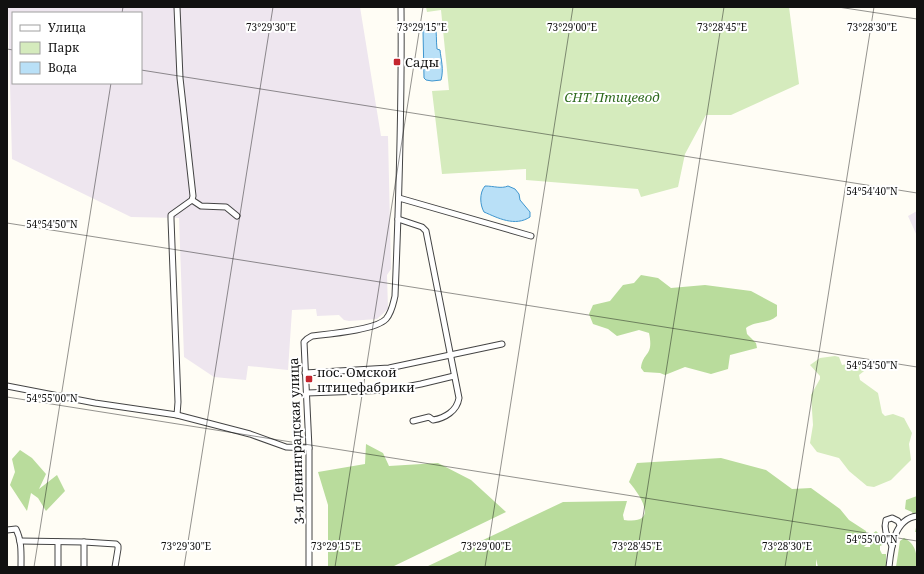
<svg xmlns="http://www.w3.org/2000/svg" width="924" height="574" font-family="'Noto Serif',serif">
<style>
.industrial{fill:#eee6ef;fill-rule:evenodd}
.green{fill:#d5ebbd}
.forest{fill:#b9dc9c}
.water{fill:#b9e0f7;stroke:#3f96cf}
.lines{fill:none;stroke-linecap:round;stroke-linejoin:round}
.minor-casing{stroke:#444;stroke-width:7}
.minor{stroke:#fff;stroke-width:5}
.ticks{fill:none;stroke:#111;stroke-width:1;stroke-opacity:0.45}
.poi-dot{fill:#c4262e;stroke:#fff;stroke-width:1.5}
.labels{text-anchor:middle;stroke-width:4;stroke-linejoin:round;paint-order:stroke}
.poi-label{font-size:13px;fill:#111;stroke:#fff;text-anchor:start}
.park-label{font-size:13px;font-style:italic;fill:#2f6b1f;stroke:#fff}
.street-label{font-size:13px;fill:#111;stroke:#fff}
.ticks-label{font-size:10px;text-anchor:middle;fill:#111;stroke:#fff;stroke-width:4;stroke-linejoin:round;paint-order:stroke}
</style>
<rect width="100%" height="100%" fill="#fffdf5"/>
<g class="industrial">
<path d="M8 7H360L381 136H388L391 269 387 275 388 309 377 319 349 321 344 320 339 315 317 316 316 309 292 310 288 370 248 366 246 380 214 377 184 357 179 218 131 217 12 159ZM13 13H141V83H13Z"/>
<path d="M917 211V236L908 216Z"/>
</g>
<g class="green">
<path d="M426 7H789L799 84 731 115H706L685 154 678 187 641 197 638 189 526 180V169L442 174 432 91 449 90 441 10 427 12Z"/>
<path d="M835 356 839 357 842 365C851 364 864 358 868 368L859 375 860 380 878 393 882 413 885 416 893 414 904 418 912 433 909 444 911 460 891 480 874 487 867 486 849 471 839 458 817 452 810 443 813 425 811 395 820 379V376L810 365 820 358Z"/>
</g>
<g class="forest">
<path d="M641 275 658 278 671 288 705 285 751 291 777 305V316C768 324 755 321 746 328L747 334 756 343 757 348 730 355 728 369 711 374 685 367 665 375 660 373 644 372 641 368C643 351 654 357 649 333L639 330 617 336 608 329 593 324 589 314 593 305 610 301 623 285 634 283Z"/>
<path d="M366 444 383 453 389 466 438 463 471 480 506 512 392 567H328V505L318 472 365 464Z"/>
<path d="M20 450 32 458 46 474 39 489 57 475 65 491 46 511 38 498 31 493 27 511 10 485 15 472 12 459Z"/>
<path d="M721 458 766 470 792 489 811 488 840 509 849 520 866 531 868 543 864 547H870L872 534 876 531 881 536H886L889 542 880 546V550L882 554H886V567H818L816 559V567H426L563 502 627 501 623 515 624 520C660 525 641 496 629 482L637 463Z"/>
<path d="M917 496V532H915L917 523 912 512 905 509 906 500Z"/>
<path d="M904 538C916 544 917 554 917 567H896L900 541Z"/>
</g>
<g class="water">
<path d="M430 26H435C437 32 436 41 437 49L440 50C441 60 444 69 441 80L432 81 426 80 424 78 423 31Z"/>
<path d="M485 186C494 186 501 189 508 186L515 189 519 194 520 200 530 212V217C515 227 498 218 484 212 480 205 479 193 485 186Z"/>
</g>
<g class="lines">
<g class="minor-casing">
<g id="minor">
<path d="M177 7 180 78 193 196 192 200 171 215V219L178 402 177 415"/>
<path d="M399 198 531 236"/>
<path d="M192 200 201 206 226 207 237 216"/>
<path d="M398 219 422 227 426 231 459 398C457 411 445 418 433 420L429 417 413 421"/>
<path d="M305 373 389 368 502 344"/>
<path d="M7 386 95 403 177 415 250 434 286 447 309 448"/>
<path d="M307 393 390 390 421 384 454 376"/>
<path d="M7 530 16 529C22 541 21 554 21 567"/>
<path d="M20 541 84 542 116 544 118 546V549L115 567"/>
<path d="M58 542V567"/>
<path d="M892 546C888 537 883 530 886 520L892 518 898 521 900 525"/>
<path d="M84 567V542"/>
<path d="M309 567V448L304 342 307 339 312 336C329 334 376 330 386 319 392 312 393 304 395 296 399 200 402 103 401 7"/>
<path d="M889 567C891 548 894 519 917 516"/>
</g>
</g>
<use href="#minor" class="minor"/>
</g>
<path class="ticks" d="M838 7 917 19M122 13 123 7M7 49 13 50M141 70 917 193M7 223 917 367M7 397 917 541M34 567 111 83M184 567 273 7M335 567 423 7M485 567 573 7M635 567 724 7M785 567 874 7"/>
<g class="poi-dot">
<rect x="393" y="58" width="8" height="8" rx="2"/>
<rect x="305" y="375" width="8" height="8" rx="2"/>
</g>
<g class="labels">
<g class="poi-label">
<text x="405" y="67">Сады</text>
<text x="317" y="377">пос. Омской<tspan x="317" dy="15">птицефабрики</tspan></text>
</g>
<g class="park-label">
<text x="612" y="102">СНТ Птицевод</text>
</g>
<g class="street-label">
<text transform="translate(296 441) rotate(-92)" y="5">3-я Ленинградская улица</text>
</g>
</g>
<g class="ticks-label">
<text x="271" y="31">73°29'30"E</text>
<text x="422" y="31">73°29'15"E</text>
<text x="572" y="31">73°29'00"E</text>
<text x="722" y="31">73°28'45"E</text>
<text x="872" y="31">73°28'30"E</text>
<text x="872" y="195">54°54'40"N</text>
<text x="52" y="228">54°54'50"N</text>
<text x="872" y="369">54°54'50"N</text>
<text x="52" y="402">54°55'00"N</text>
<text x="872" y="543">54°55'00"N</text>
<text x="186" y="550">73°29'30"E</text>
<text x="336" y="550">73°29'15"E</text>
<text x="486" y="550">73°29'00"E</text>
<text x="637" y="550">73°28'45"E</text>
<text x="787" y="550">73°28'30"E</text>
</g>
<rect width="924" height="574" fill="none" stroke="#111111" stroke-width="16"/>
<rect x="12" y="12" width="130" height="72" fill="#ffffff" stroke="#a0a0a0"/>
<rect x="20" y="25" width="20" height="6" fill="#ffffff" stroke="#a0a0a0"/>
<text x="48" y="32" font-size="12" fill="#111111">Улица</text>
<rect x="20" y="42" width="20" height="12" fill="#d5ebbd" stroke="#a0a0a0"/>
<text x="48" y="52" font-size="12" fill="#111111">Парк</text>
<rect x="20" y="62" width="20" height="12" fill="#b9e0f7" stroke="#a0a0a0"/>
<text x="48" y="72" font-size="12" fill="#111111">Вода</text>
</svg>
